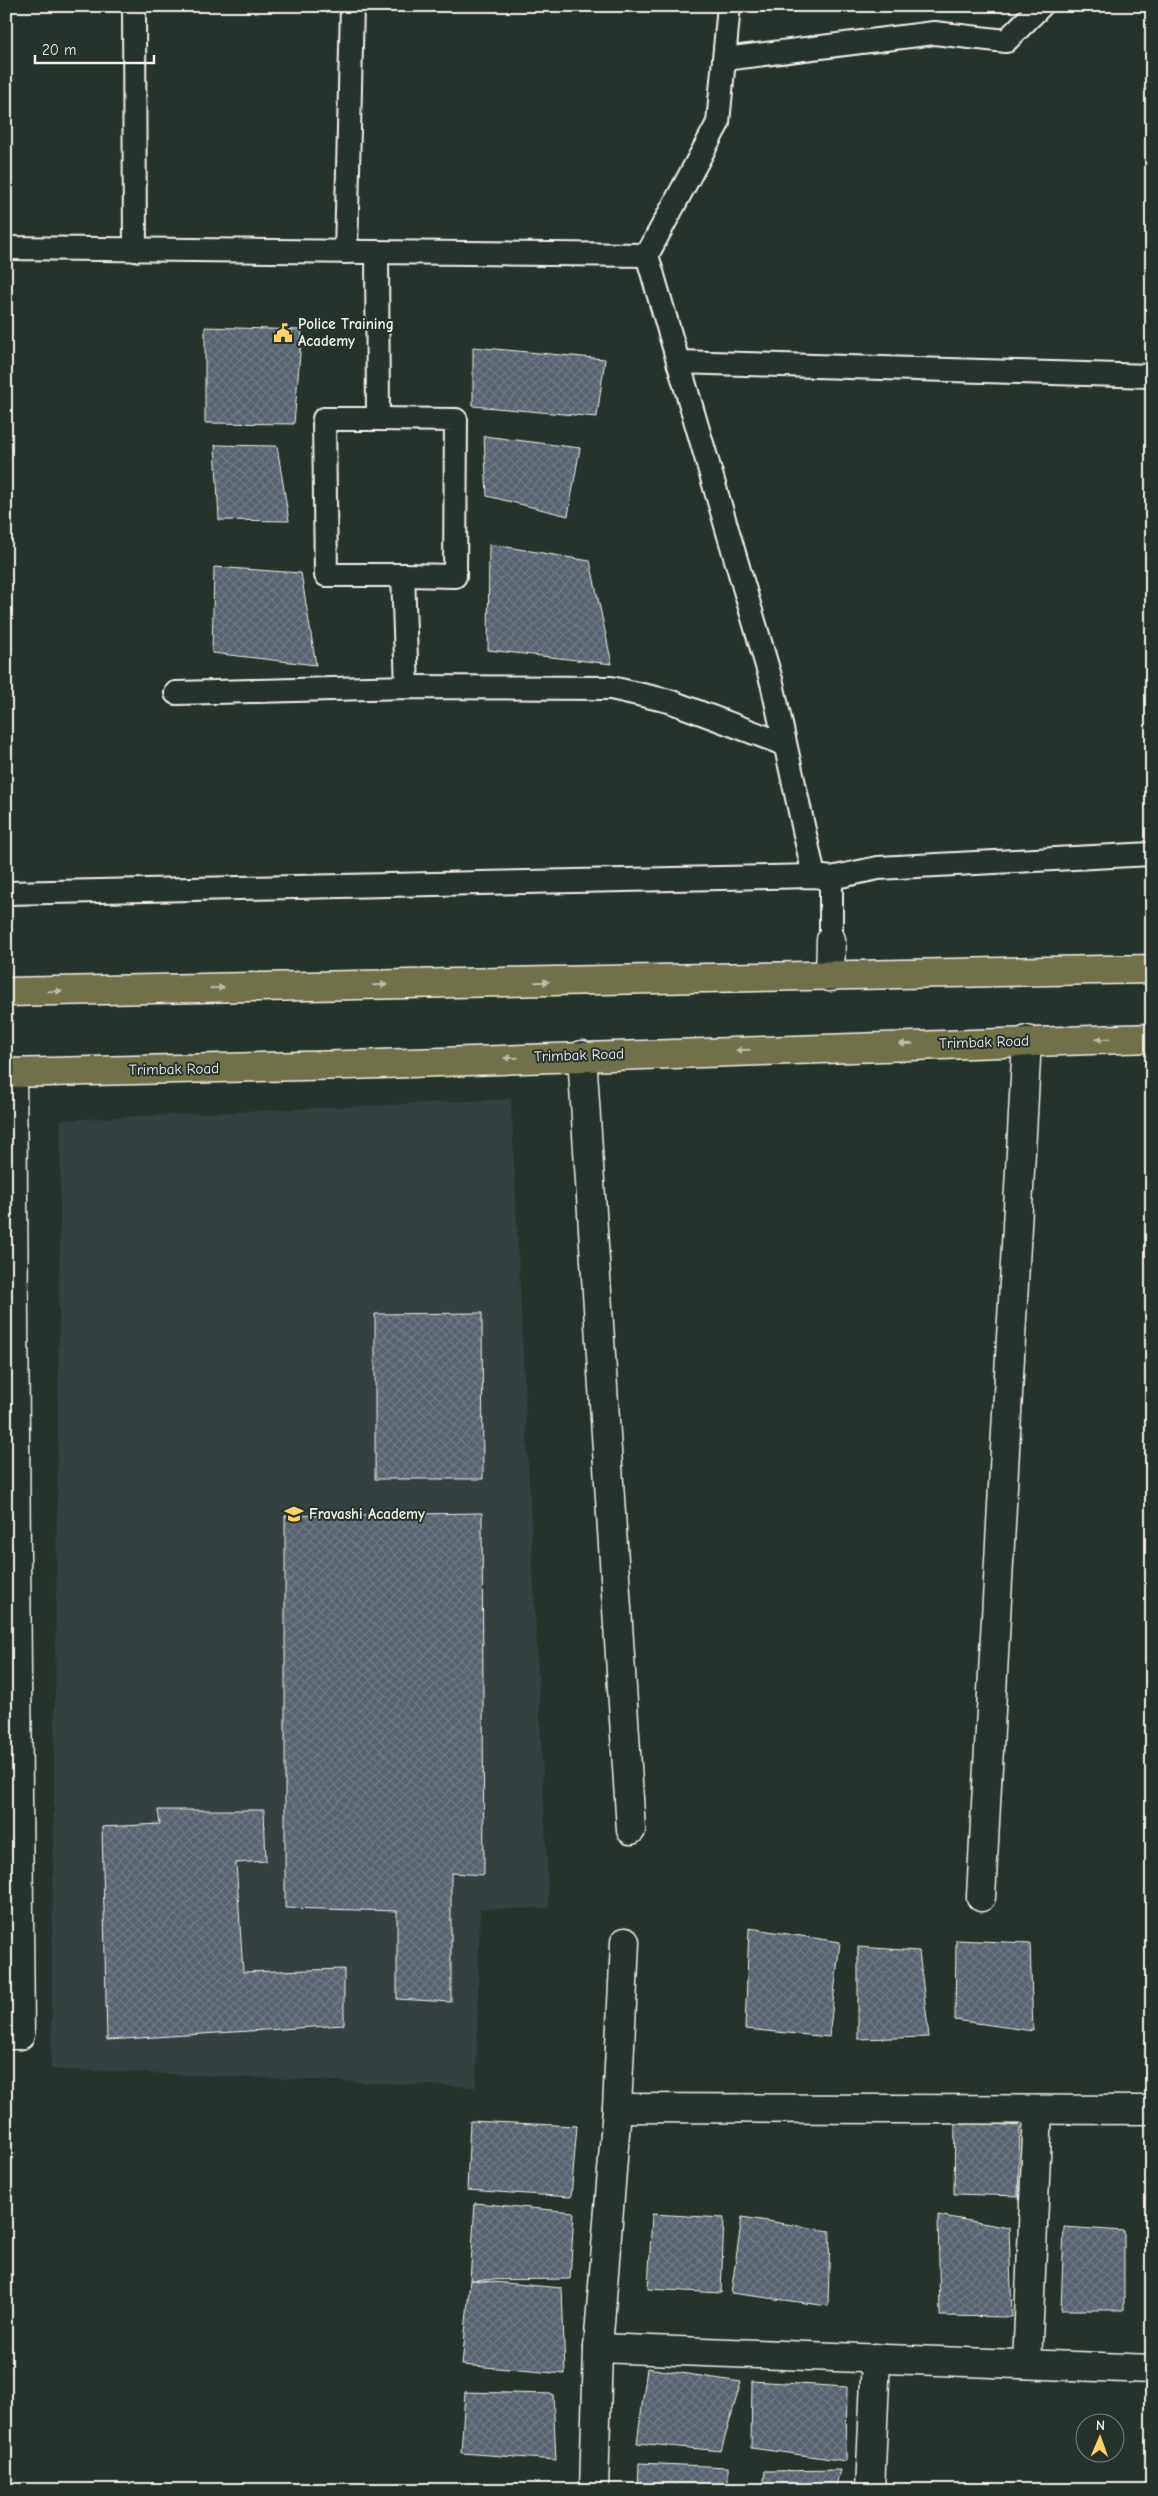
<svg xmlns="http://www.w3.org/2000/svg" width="1158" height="2496" font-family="'Comic Neue',sans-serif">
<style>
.built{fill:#354141}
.building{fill:url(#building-cross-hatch);stroke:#f4f1e8}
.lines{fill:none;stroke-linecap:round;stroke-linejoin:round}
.lane-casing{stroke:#f4f1e8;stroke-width:26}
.street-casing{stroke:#f4f1e8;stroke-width:31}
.highway-casing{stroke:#f4f1e8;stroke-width:31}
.lane{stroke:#26332d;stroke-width:22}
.street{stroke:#26332d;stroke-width:28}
.highway{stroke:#70704a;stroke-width:28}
.oneway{fill:#bfbda9}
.labels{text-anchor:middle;stroke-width:4;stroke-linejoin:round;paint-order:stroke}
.poi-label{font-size:15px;font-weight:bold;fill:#f4f1e8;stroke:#26332d;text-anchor:start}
.street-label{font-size:15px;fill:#f4f1e8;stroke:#26332d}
</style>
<defs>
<pattern id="building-cross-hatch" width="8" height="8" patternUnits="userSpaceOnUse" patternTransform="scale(1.25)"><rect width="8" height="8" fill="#586370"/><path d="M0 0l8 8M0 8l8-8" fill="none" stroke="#717a84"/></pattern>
</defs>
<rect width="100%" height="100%" fill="#26332d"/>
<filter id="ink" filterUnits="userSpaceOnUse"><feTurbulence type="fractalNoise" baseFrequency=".02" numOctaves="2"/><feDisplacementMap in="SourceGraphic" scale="10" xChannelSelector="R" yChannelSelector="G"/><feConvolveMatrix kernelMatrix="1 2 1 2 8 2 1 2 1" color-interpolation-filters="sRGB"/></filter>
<g filter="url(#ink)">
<path class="built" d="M511 1099 549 1908 480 1909 476 2087 51 2069 61 1120Z"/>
<g class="building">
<path d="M205 327 302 330 294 424 205 423Z"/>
<path d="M473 347 605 359 597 417 473 406Z"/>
<path d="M484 436 580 448 568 516 487 496Z"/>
<path d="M215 445 277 446 289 521 219 520Z"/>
<path d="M489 544 590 561 612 664 488 650Z"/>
<path d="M214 567 301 573 316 665 212 653Z"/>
<path d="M482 1313 483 1479H375V1314Z"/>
<path d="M482 1513 484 1875 451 1873V2002L397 1999V1911L285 1908V1516Z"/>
<path d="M158 1810H264L266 1861 236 1863 243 1972 344 1969V2025L107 2040 102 1827 160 1824Z"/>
<path d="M749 1928 840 1942 829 2037 745 2029Z"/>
<path d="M956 1940 1030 1943 1033 2031 955 2020Z"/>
<path d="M858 1947 919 1951 929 2037 858 2039Z"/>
<path d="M470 2121 577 2126 571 2197 467 2190Z"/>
<path d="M955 2121 1020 2126 1018 2196 954 2194Z"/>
<path d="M475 2203 574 2212 570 2279 470 2280Z"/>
<path d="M652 2214 724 2218 721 2293 648 2289Z"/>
<path d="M938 2215 1009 2228 1012 2317 940 2316Z"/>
<path d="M742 2217 830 2231 828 2306 731 2293Z"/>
<path d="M1064 2227 1124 2231V2310H1061Z"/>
<path d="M470 2280 562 2288 565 2374 462 2365Z"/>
<path d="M647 2368 741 2382 721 2451 637 2443Z"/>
<path d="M752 2381 847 2387 846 2461 751 2448Z"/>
<path d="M465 2392 553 2394 556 2460 461 2453Z"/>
<path d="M639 2463 728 2467V2490H638Z"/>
<path d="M840 2470 835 2490H763L765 2471Z"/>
</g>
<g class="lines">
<g class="lane-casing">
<g id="lane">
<path d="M134 6 135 250"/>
<path d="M729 6 718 123 647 255 772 683 814 876"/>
<path d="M724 59 934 33 1006 41 1041 6"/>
<path d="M6 248 647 255"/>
<path d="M346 252 352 6"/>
<path d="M377 252 378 419H324L326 575H403L407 687"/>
<path d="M678 362 1152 376"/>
<path d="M378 419 456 420 455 576 403 575"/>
<path d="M176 693 407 687 611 688 669 701 784 744"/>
<path d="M6 893 814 876 831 878 878 868 1152 854"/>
<path d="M831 940V878"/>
</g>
</g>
<g class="street-casing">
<g id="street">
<path d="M830 977 831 940"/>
<path d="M582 1055 631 1830"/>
<path d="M981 1897 1027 1040"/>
<path d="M6 2035H20L12 1073"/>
<path d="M617 2108 1152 2110"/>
<path d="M598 2348 1152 2369"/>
<path d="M1027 2364 1038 2110"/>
<path d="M594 2490 598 2348 617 2108 625 1942"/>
<path d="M870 2490 876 2358"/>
</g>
</g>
<g class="highway-casing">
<g id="highway">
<path d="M6 992 1152 969"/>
<path d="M6 1073 349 1065 1152 1038"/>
</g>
</g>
<use href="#lane" class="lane"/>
<use href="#street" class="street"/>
<use href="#highway" class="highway"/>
</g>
<defs><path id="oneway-solid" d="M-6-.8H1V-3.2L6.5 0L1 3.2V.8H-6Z" transform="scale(1.25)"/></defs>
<g class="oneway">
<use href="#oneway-solid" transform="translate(542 982) rotate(-1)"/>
<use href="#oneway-solid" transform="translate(380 985) rotate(-1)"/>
<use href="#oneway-solid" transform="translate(217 988) rotate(-1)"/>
<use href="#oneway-solid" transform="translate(55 991) rotate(-1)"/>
<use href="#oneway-solid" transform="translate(1103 1039) rotate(179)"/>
<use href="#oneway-solid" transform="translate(906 1044) rotate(178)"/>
<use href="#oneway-solid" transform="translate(743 1050) rotate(178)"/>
<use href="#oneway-solid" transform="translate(511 1058) rotate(178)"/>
</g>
</g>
<defs>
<g id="civic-bare" transform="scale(1.5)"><path d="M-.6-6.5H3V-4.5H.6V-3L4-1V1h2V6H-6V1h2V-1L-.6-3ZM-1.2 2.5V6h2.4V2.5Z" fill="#ffd166" stroke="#26332d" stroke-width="2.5" paint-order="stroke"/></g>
<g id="school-bare" transform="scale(1.5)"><path d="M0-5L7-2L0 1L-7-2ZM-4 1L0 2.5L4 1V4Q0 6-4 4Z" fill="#ffd166" stroke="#26332d" stroke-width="2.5" paint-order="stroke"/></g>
</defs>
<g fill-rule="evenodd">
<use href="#civic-bare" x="283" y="333"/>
<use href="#school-bare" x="294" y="1514"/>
</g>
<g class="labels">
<g class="poi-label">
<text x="298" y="329">Police Training<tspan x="298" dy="17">Academy</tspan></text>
<text x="309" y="1519">Fravashi Academy</text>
</g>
<g class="street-label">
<text transform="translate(984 1042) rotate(-2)" y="5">Trimbak Road</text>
<text transform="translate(579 1055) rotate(-2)" y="5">Trimbak Road</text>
<text transform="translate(174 1069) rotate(-1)" y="5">Trimbak Road</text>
</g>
</g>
<rect width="1158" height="2496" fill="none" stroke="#26332d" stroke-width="25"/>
<rect x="12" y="12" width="1133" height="2471" fill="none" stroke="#f4f1e8" stroke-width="2" filter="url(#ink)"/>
<g transform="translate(1100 2438) rotate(2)"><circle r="24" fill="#26332d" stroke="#787f78"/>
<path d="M0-4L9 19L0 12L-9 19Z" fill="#ffd166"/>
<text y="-8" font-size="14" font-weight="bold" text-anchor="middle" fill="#f4f1e8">N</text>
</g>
<path d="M35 55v8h119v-8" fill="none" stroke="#f4f1e8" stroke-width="2.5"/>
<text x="42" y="55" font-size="15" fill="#f4f1e8" stroke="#26332d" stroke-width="4" paint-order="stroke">20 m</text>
</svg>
